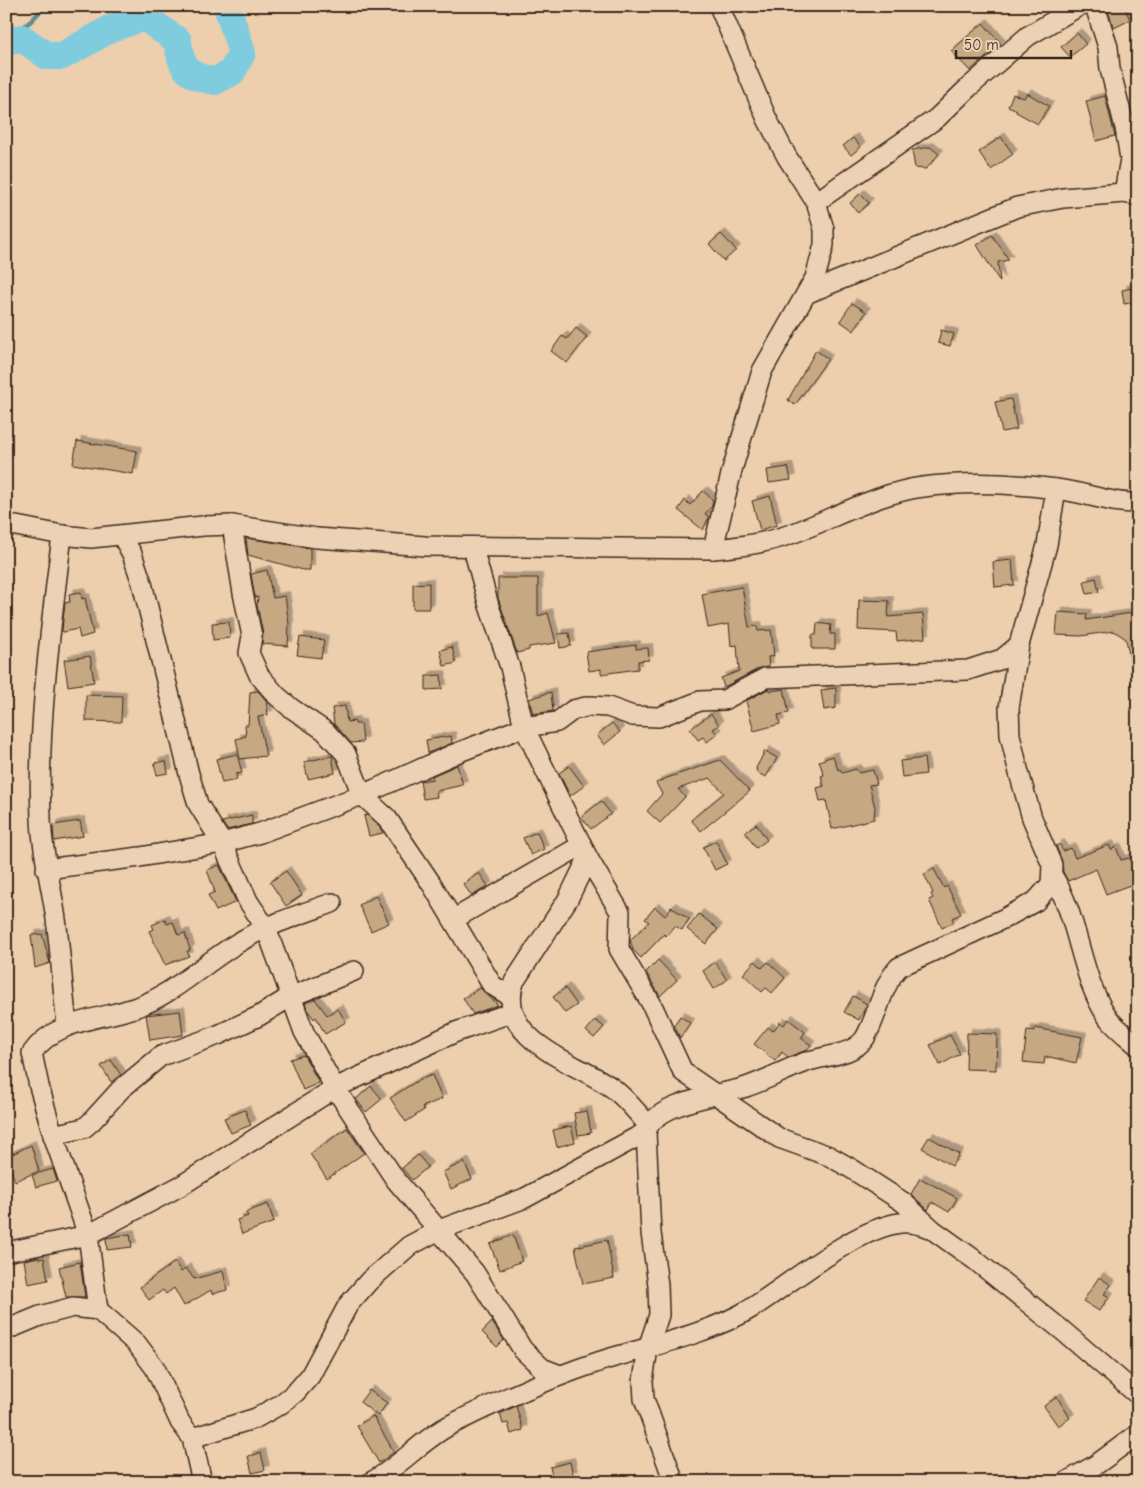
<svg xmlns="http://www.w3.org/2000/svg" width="1144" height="1488" font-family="'Comic Neue',sans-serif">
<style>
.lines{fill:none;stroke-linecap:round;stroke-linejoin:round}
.stream{stroke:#648b91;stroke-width:4.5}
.river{stroke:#7fccde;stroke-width:28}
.building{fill:#c6a882;stroke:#3b2a1e;filter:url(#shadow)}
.minor-casing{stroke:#3b2a1e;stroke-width:22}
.minor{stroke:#edd1b4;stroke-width:19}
</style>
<defs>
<filter id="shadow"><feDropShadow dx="4.5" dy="-4.5" stdDeviation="0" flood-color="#0004"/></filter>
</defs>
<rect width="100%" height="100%" fill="#edcfad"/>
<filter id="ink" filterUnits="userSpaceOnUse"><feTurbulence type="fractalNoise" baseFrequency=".02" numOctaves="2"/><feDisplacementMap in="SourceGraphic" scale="10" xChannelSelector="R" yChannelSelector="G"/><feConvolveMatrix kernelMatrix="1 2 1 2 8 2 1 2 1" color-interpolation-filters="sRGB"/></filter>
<g filter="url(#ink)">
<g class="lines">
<path class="stream" d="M6 40 31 21 45 6"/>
<path class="river" d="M6 41 22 38 47 56H62L112 28 144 17 178 41C181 69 187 76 215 81L232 72 242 53 227 6"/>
</g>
<g class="building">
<path d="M1118 6H1124L1130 20 1114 28 1108 11Z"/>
<path d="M983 23 1001 44 970 71 951 51Z"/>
<path d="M1077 33 1086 44 1070 57 1061 47Z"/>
<path d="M1027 93 1049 106 1038 124 1016 112 1017 110 1008 106 1013 94 1024 98Z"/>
<path d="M1105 96 1115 136 1096 141 1086 101Z"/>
<path d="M1001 137 1013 154 991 170 979 152Z"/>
<path d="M853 138 861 147 851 155 843 146Z"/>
<path d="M930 147 939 154 926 169 915 168 912 150Z"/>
<path d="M860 194 869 203 858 213 850 203Z"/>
<path d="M721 234 736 250 724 261 709 244Z"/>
<path d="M992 235 1009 260 998 262 1000 282 977 245Z"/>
<path d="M1138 287V302L1124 304 1122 290Z"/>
<path d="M852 303 866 312 854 331 840 321Z"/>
<path d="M576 328 587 337 567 363 551 351 562 336 567 339Z"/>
<path d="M941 330 954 334 950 346 938 343Z"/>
<path d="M816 350 828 359 795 405 788 400Z"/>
<path d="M1011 399 1017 429 1002 432 995 402Z"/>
<path d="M77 441 137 451 133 474 73 464Z"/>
<path d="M788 467 791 480 769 483 767 470Z"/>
<path d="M703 491 713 500 712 506 705 514 709 517 703 530 678 510 685 500 690 505Z"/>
<path d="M770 496 777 525 760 530 752 501Z"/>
<path d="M246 538 310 548V570H303L248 555Z"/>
<path d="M1012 560 1014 585 995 587 993 562Z"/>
<path d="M267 570 273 598 285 596 289 624 288 646 262 644 263 634 257 605 258 597 255 598 251 574Z"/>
<path d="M498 578H538V616L548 613 556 643 529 647V650L517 653 498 598Z"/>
<path d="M1096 578 1099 592 1087 594 1084 581Z"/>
<path d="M429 583V609H413V584Z"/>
<path d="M742 587 749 627 757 626 758 631 771 630 774 656 768 657 769 667 760 668 724 687 721 678 739 671 737 645 731 646 729 624 708 628 702 594Z"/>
<path d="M81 592 82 599 85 598 93 634 80 638 78 629 63 632 62 629 65 603 70 602 69 594Z"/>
<path d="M859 600 889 601 888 617 923 614 925 638 897 641 896 632 858 630Z"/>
<path d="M1058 612 1087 614 1086 620 1138 612V669L1132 670 1126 639 1114 631 1081 636 1056 635Z"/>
<path d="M229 622 230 638 213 640 212 623Z"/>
<path d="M817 623 831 625 830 634H835V649H812V635H816Z"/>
<path d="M569 633 571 646 560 648 558 634Z"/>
<path d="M300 637 324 640 321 658 297 655Z"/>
<path d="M636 645V649L648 648 649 660 638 661V669L601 674V669L589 671 586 652Z"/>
<path d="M452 647 456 663 444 666 440 650Z"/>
<path d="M90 656 94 682 68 686 64 660Z"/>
<path d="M441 675 442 689 426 690V676Z"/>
<path d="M836 688V708L824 710 821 690Z"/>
<path d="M768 689 771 691 784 689 789 713 778 715 780 724 754 731 746 701Z"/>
<path d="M258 691 266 700 268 715 258 717 266 756 240 759 236 739 246 736 245 725H248L250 692Z"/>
<path d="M551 692 553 711 533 714 529 699Z"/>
<path d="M86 695 122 696 121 722 86 721Z"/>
<path d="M345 706 347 722 355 721V724H361L363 742 351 743 334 724 332 708Z"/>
<path d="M711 714 719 725 713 729 717 734 707 742 703 737 698 740 690 729Z"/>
<path d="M612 723 620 732 604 745 597 735Z"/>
<path d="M451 736 452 743 428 753 426 740Z"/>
<path d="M765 751 777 758 766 777 757 773 756 768Z"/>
<path d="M237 754 242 773 236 774 237 780 222 783 216 759Z"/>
<path d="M332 756 335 773 308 779 304 762Z"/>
<path d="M833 756 838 770 840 769 842 773 856 769 859 773 873 770 877 784 869 785 875 807 874 819 832 829 826 800 820 801 817 788 824 786 821 776 824 775 819 761Z"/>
<path d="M924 758 926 774 902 777 900 761Z"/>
<path d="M720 760 750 791 701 831 691 820 724 793 710 778 678 789 685 797 660 823 647 811 662 794 656 783 667 778Z"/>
<path d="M166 761 168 773 157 775 154 763Z"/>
<path d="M457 765 463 785 436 791 437 797 423 799 420 781 433 779 432 776Z"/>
<path d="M569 766 584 786 570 796 559 773Z"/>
<path d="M601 801 611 814 591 829 581 817Z"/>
<path d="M252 815V824L227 830 222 822Z"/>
<path d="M367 815 378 825 383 833 369 836 364 816Z"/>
<path d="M80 821 83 836 54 841 53 825Z"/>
<path d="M756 824 767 840 756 848 745 832Z"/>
<path d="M537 832 544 849 531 855 523 838Z"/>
<path d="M716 841 727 864 715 870 703 847Z"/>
<path d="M1060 844 1063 851 1071 848 1075 858 1109 845 1111 850 1116 847 1121 860 1138 856V882L1106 894 1096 869 1068 881 1063 872 1062 861 1056 846Z"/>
<path d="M219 865 236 902 216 911 208 895 215 892 207 870Z"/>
<path d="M934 869 944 888 947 886 961 914 952 918 954 922 942 928 929 900 933 898 931 894 933 893 924 874Z"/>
<path d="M286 871 302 895 286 906 270 882Z"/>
<path d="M479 873 488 886 472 896 463 884Z"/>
<path d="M376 896 389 923 371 931 359 905Z"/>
<path d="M655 907 665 916 671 907 689 919 682 930 675 926 666 936 664 934 641 958 633 950 630 940 649 922 645 919Z"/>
<path d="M699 914 718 929 706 944 687 929Z"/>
<path d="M165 919 167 924 173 922 178 935 185 933 190 950 187 951 189 956 165 965 149 931 154 929 152 925Z"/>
<path d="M42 934 50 963 35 968 31 935Z"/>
<path d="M658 960 677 980 660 996 646 972Z"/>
<path d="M755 961 762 968 768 962 785 978 772 993 766 988 762 992 743 974Z"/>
<path d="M715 962 727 980 714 989 703 971Z"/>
<path d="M480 988 498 1005 473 1014 463 998Z"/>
<path d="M565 988 577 1005 565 1013 553 997Z"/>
<path d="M853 996 867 1004 859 1020 844 1012Z"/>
<path d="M315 999 327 1015 338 1009 346 1022 325 1034 316 1017 314 1019 309 1012 305 1003Z"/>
<path d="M180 1011 183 1035 150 1040 146 1015Z"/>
<path d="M680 1016 690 1023 680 1038 674 1025Z"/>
<path d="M788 1019 805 1032 801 1038 811 1045 807 1050 788 1057 782 1052 775 1061 754 1044 768 1027 773 1031 780 1022 784 1025Z"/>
<path d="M595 1020 604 1027 594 1038 586 1031Z"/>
<path d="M1035 1028 1082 1037 1076 1063 1045 1056 1044 1064 1023 1062 1027 1030 1034 1031Z"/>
<path d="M967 1033 997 1034 996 1070 966 1069Z"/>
<path d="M950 1035 960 1054 940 1065 930 1045Z"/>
<path d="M304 1055 319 1083 303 1090 290 1059Z"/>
<path d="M111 1060 121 1075 111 1082 101 1066Z"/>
<path d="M432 1075 442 1099 422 1107 424 1110 406 1122 390 1098 417 1081Z"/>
<path d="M371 1086 382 1099 366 1112 356 1099Z"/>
<path d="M245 1110 251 1125 231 1133 224 1118Z"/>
<path d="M587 1111 591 1133 578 1135 574 1113Z"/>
<path d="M571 1126 575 1142 557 1147 553 1130Z"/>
<path d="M347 1128 364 1153 327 1179 310 1154Z"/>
<path d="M929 1137 959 1154 952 1166 922 1148Z"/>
<path d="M31 1145 39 1171 15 1181 6 1157Z"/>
<path d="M418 1155 428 1167 412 1180 402 1168Z"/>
<path d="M464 1162 472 1179 451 1189 443 1172Z"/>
<path d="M53 1169 57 1181 36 1187 32 1175Z"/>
<path d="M920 1178 957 1198 949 1212 932 1202 928 1210 911 1194Z"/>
<path d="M268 1204 274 1222 242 1234 237 1220 248 1216 246 1212Z"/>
<path d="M130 1234 132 1247 107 1250 106 1238Z"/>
<path d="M513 1235 522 1261 500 1270 490 1244Z"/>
<path d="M607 1240 614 1278 583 1284 575 1247Z"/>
<path d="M39 1257V1259L44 1258 48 1280 28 1284 24 1260Z"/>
<path d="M80 1262 85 1297H66L59 1267Z"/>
<path d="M175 1262 181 1272 186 1268 194 1279 223 1271 227 1290 212 1294 211 1290 184 1306 174 1288 166 1294 163 1290 149 1300 140 1287Z"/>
<path d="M1099 1277 1111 1285 1104 1294 1109 1297 1099 1311 1083 1301Z"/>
<path d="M492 1322 504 1340 497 1347 482 1332Z"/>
<path d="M369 1390 387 1403 378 1416 360 1402Z"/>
<path d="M1057 1397 1070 1418 1058 1426 1044 1406Z"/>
<path d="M516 1406 523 1430 511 1434 508 1423 503 1424 500 1414Z"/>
<path d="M373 1416 394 1452 379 1463 357 1426Z"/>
<path d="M261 1453 265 1470 252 1473 248 1456Z"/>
<path d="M570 1462 573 1475 553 1480 550 1467Z"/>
</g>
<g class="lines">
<g class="minor-casing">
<g id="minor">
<path d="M1095 6 1108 47 1110 69 1125 128 1130 159 1124 193"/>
<path d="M816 202 937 118 968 88 1028 36 1079 6"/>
<path d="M808 293 1017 207 1063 198 1124 193 1138 196"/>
<path d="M6 524 62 535 91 538 203 526 232 525 317 538 425 546 713 549C739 547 763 544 788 535 832 520 876 493 923 487 967 481 1012 483 1056 489 1084 492 1110 504 1138 503"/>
<path d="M232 525 243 593 252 636 249 653 259 675 276 695 291 708 325 731 346 754 362 795 387 818 431 883 492 985 510 996"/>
<path d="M62 535C51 628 37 724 41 818 42 855 53 891 57 927 61 960 63 992 67 1025"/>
<path d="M122 536 132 554 142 583 189 774 198 804 222 843 248 901 266 928 304 1032 335 1088 395 1179 475 1273 523 1350 542 1368 560 1375"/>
<path d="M473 548 489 606 510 667 524 727 588 858 568 899 514 982C495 1040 575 1062 611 1087 625 1097 637 1112 648 1125"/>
<path d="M713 549 732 470 762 371 815 278 824 245V229L816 202 787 157 767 119 719 6"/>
<path d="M588 858 620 912 619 949 651 1003 683 1072 779 1138 829 1156 852 1169 903 1202 933 1230 975 1260 1063 1331 1138 1395"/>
<path d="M46 869 140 857 222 843 260 833 362 795 454 754 524 727 557 722 573 710 590 706 608 707 633 716 659 717 700 701 724 700 765 678 968 670 1002 659 1019 645"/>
<path d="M1052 875C1080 918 1079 977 1109 1019 1117 1029 1128 1037 1138 1046"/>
<path d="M454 919 582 845"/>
<path d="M53 1135 84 1128 91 1122 121 1089 161 1056 218 1035 259 1016 290 997 354 971"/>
<path d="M6 1252 88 1235 182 1185 335 1088 456 1032 513 1012"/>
<path d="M98 1310 88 1235 53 1135 39 1086 32 1053C55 1020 98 1020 134 1008 172 996 206 961 241 941 269 924 301 914 332 903"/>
<path d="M6 1330 40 1316 73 1307 98 1310 137 1344 155 1368 180 1422 192 1438 202 1482"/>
<path d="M192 1438 256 1418 281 1404 296 1392 310 1376 348 1305 369 1281 409 1246 439 1230 525 1198 646 1132"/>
<path d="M371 1482C401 1466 423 1438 454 1423 502 1399 550 1378 601 1361 647 1347 709 1334 750 1309 790 1284 854 1229 900 1223 911 1222 919 1224 929 1228"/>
<path d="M674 1482 644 1399 643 1381 648 1348 659 1315 658 1285 651 1233 646 1132C654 1103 721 1095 746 1087 767 1080 786 1069 806 1062 824 1055 853 1056 865 1038 878 1016 881 986 899 967L1005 918 1036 901 1051 884 1052 865 1032 818 1019 773 1010 735 1009 708 1019 645 1047 545 1056 489"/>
<path d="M1066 1482 1097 1464 1138 1434"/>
</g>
</g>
<use href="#minor" class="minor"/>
</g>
</g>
<rect width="1144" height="1488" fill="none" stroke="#edd1b4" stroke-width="25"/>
<rect x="12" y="12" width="1119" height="1463" fill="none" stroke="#3b2a1e" stroke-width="2" filter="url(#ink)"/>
<path d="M956 50v8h115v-8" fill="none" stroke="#3b2a1e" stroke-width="2.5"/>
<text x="964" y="50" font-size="15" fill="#3b2a1e" stroke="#edd1b4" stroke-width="4" paint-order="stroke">50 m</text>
</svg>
